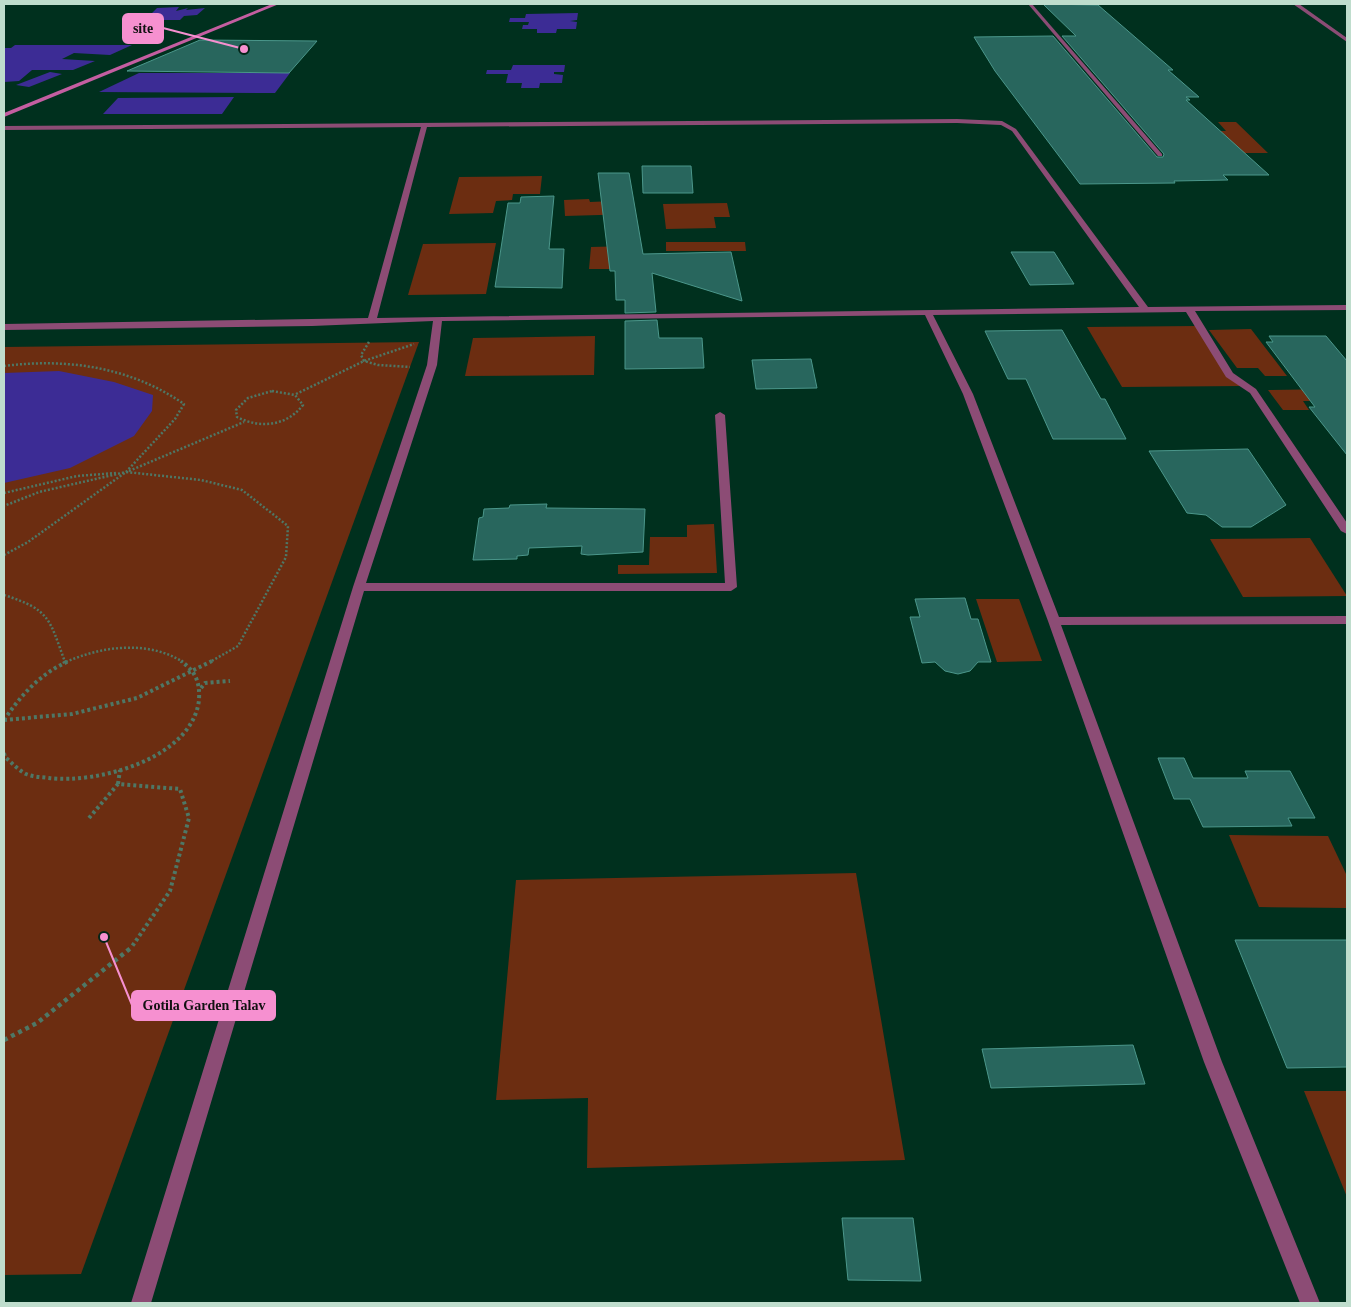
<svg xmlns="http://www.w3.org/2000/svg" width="1351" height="1307" font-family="Georgia,serif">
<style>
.green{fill:#6c2d11}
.water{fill:#3c2c95}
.building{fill:#28665d;stroke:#4b978b}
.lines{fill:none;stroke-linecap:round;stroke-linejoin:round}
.path-far2{stroke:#4e7765;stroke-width:2.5;stroke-dasharray:2 2;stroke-linecap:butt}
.path-far1{stroke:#4e7765;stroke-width:4;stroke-dasharray:3 3;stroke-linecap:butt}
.path{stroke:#4e7765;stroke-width:4.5;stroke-dasharray:4 4;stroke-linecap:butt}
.minor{fill:#8c4c75;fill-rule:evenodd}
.tertiary{fill:#8c4c75;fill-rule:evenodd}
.secondary{fill:#c45ea1;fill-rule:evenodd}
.leader{fill:none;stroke:#f690d0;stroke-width:2}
.callout-dot{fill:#f690d0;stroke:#032417;stroke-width:2}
.callout{fill:#f690d0;stroke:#f690d0;stroke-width:2}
.callout-label{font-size:14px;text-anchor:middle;font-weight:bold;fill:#111}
</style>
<rect width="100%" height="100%" fill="#00301e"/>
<g class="green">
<path d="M1218 122H1236L1268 153H1239L1207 131H1226Z"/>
<path d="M542 176 540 194H513L512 200 496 201 493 213 449 214 459 177Z"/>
<path d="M589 199 590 202 614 201 634 214 565 216 564 200Z"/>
<path d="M727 203 730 217H714L716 228 666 229 663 204Z"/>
<path d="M666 242H745L746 251H666Z"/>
<path d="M496 243 486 294 408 295 423 244Z"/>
<path d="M630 246V269H589L591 247Z"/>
<path d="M1197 326 1242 386 1122 387 1087 327Z"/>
<path d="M1251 329 1287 376H1265L1258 368H1237L1209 330Z"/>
<path d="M595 336 594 375 465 376 473 338Z"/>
<path d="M419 342 81 1274 4 1275V347Z"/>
<path d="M1337 389 1333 401H1303L1309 410H1283L1268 390Z"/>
<path d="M714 524 717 573 618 574V565H649L650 537H687V525Z"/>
<path d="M1310 538 1347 596 1243 597 1210 539Z"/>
<path d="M976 599H1019L1042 661 997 662Z"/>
<path d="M1229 835 1328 836 1347 876V908L1259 907Z"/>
<path d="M856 873 905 1160 587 1168 588 1098 496 1100 516 880Z"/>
<path d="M1304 1091H1347V1197Z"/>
</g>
<g class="water">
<path d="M179 7 176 11 188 8 186 10 205 8 197 15 184 16 180 20H145L157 8Z"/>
<path d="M578 13 577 20 570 21 577 22 576 29H557L556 33H537V29H522L523 25H528L529 22H509L510 18H525L526 14Z"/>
<path d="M15 45H132L110 55 74 53 62 59 95 61 73 70H32L19 81 4 82V71H25H4V48H11Z"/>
<path d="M513 65H565L564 72H554V74L563 75 562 83H540L539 88H521L522 83H506L508 74H486L487 70H511Z"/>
<path d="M50 72 62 74 29 87 16 85Z"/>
<path d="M139 73H290L275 93 99 92Z"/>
<path d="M234 97 222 114H103L118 98Z"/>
<path d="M59 371 114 382 153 395 152 411 134 436 70 468 4 483V373Z"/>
</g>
<g class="building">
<path d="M1043 4 1098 5 1173 70H1168L1199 97H1186L1190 100H1186L1269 175H1223L1228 180 1174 181 1175 183 1080 184 995 71 974 37 1053 36 1157 157H1163L1164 154 1062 36H1076Z"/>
<path d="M200 40 317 41 289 73 127 71Z"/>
<path d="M642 166H691L693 193H643Z"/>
<path d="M598 173H629L643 254 731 252 742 301 652 273 656 312 625 313V300H616L615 271H610Z"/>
<path d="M554 196 549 249H564L562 288 495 287 508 203H520L521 197Z"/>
<path d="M1011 252H1054L1074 284 1030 285Z"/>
<path d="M657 320 659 338H702L704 368 625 369V321Z"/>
<path d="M1062 330 1101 399H1105L1126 439H1053L1026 379H1008L985 331Z"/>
<path d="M1269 336H1326L1347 361V455L1309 407H1315L1266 342H1273Z"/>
<path d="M811 359 817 388 756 389 752 360Z"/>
<path d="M1248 449 1286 505 1251 527H1222L1206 515 1187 513 1149 451Z"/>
<path d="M547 504 546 508 645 509 643 552 588 555 581 554 582 546 529 548 528 555 517 556V559L473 560 479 518 483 517 484 509 509 508 510 505Z"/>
<path d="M965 598 971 619H978L991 662H978L970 671 958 674 945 671 935 662 922 663 910 617H920L915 599Z"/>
<path d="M1158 758H1184L1193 778H1248L1245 771H1290L1315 818H1288L1292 826 1203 827 1190 799H1174Z"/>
<path d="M1235 940H1347V1067L1287 1068Z"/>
<path d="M1133 1045 1145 1084 991 1088 982 1049Z"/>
<path d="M842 1218H913L921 1281 848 1280Z"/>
</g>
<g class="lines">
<g class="path-far2">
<path d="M369 342 361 355 364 361 378 365 410 367"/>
<path d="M4 366C68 358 130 367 184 404L175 419 126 472 39 492 4 506"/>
<path d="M272 391 295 395 303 405C287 426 260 429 237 417L236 410 248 398Z"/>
<path d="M296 394 364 361 414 344"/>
<path d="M129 471 244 422"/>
<path d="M4 493 77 476 116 473"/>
<path d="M4 555 28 542 126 472 201 480 242 490 288 526 286 557 238 646 210 662"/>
<path d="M4 595C51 610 49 619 65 662"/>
<path d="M66 662C102 646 148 640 183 662"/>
</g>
<g class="path-far1">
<path d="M64 661 65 663"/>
<path d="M201 688 205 683 230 681"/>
<path d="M4 720 72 714 137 698 212 661"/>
<path d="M4 720C21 695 41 673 69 661"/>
<path d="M4 753 5 757C12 763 18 770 26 774 33 777 41 777 49 778 97 784 192 759 199 700 200 682 196 672 181 661"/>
<path d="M118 784 120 770"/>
<path d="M89 818 118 784 180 789 189 818 170 891 131 948"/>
</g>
<path class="path" d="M4 1040 37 1023 132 947"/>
<g class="minor">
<path d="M1028 4H1032L1162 154V156H1158Z"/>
<path d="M957 119 1002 121 1016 129 1148 307 1347 305V310L1195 311 1233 373 1256 389 1347 523V534L1341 531 1250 393 1226 377 1186 312 933 315 973 394 1059 617 1347 616V624L1061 625 1222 1062 1320 1303H1300L1204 1062 1048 621 963 394 925 315 442 321 437 365 366 583H725L715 415 720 412 725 415 737 587 731 591H364L151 1303H131L353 587 427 365 433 321 312 326 4 330V324L368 318 421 127 4 130V126ZM957 123 1001 125 1012 131 1139 307 377 318 427 127Z"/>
</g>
<path class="tertiary" d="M1293 4H1299L1347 38V42Z"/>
<path class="secondary" d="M272 4H279L4 117V113Z"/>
</g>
<path class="leader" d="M244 49L163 28M104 937L132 1005"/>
<g class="callout-dot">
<circle cx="244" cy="49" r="5"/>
<circle cx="104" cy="937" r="5"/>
</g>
<g class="callout">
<rect x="123" y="14" width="40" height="29" rx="5"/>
<rect x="132" y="991" width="143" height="29" rx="5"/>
</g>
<g class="callout-label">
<text x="143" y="33">site</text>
<text x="204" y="1010">Gotila Garden Talav</text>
</g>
<rect width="1351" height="1307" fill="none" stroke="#bfddcd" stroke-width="10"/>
</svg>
